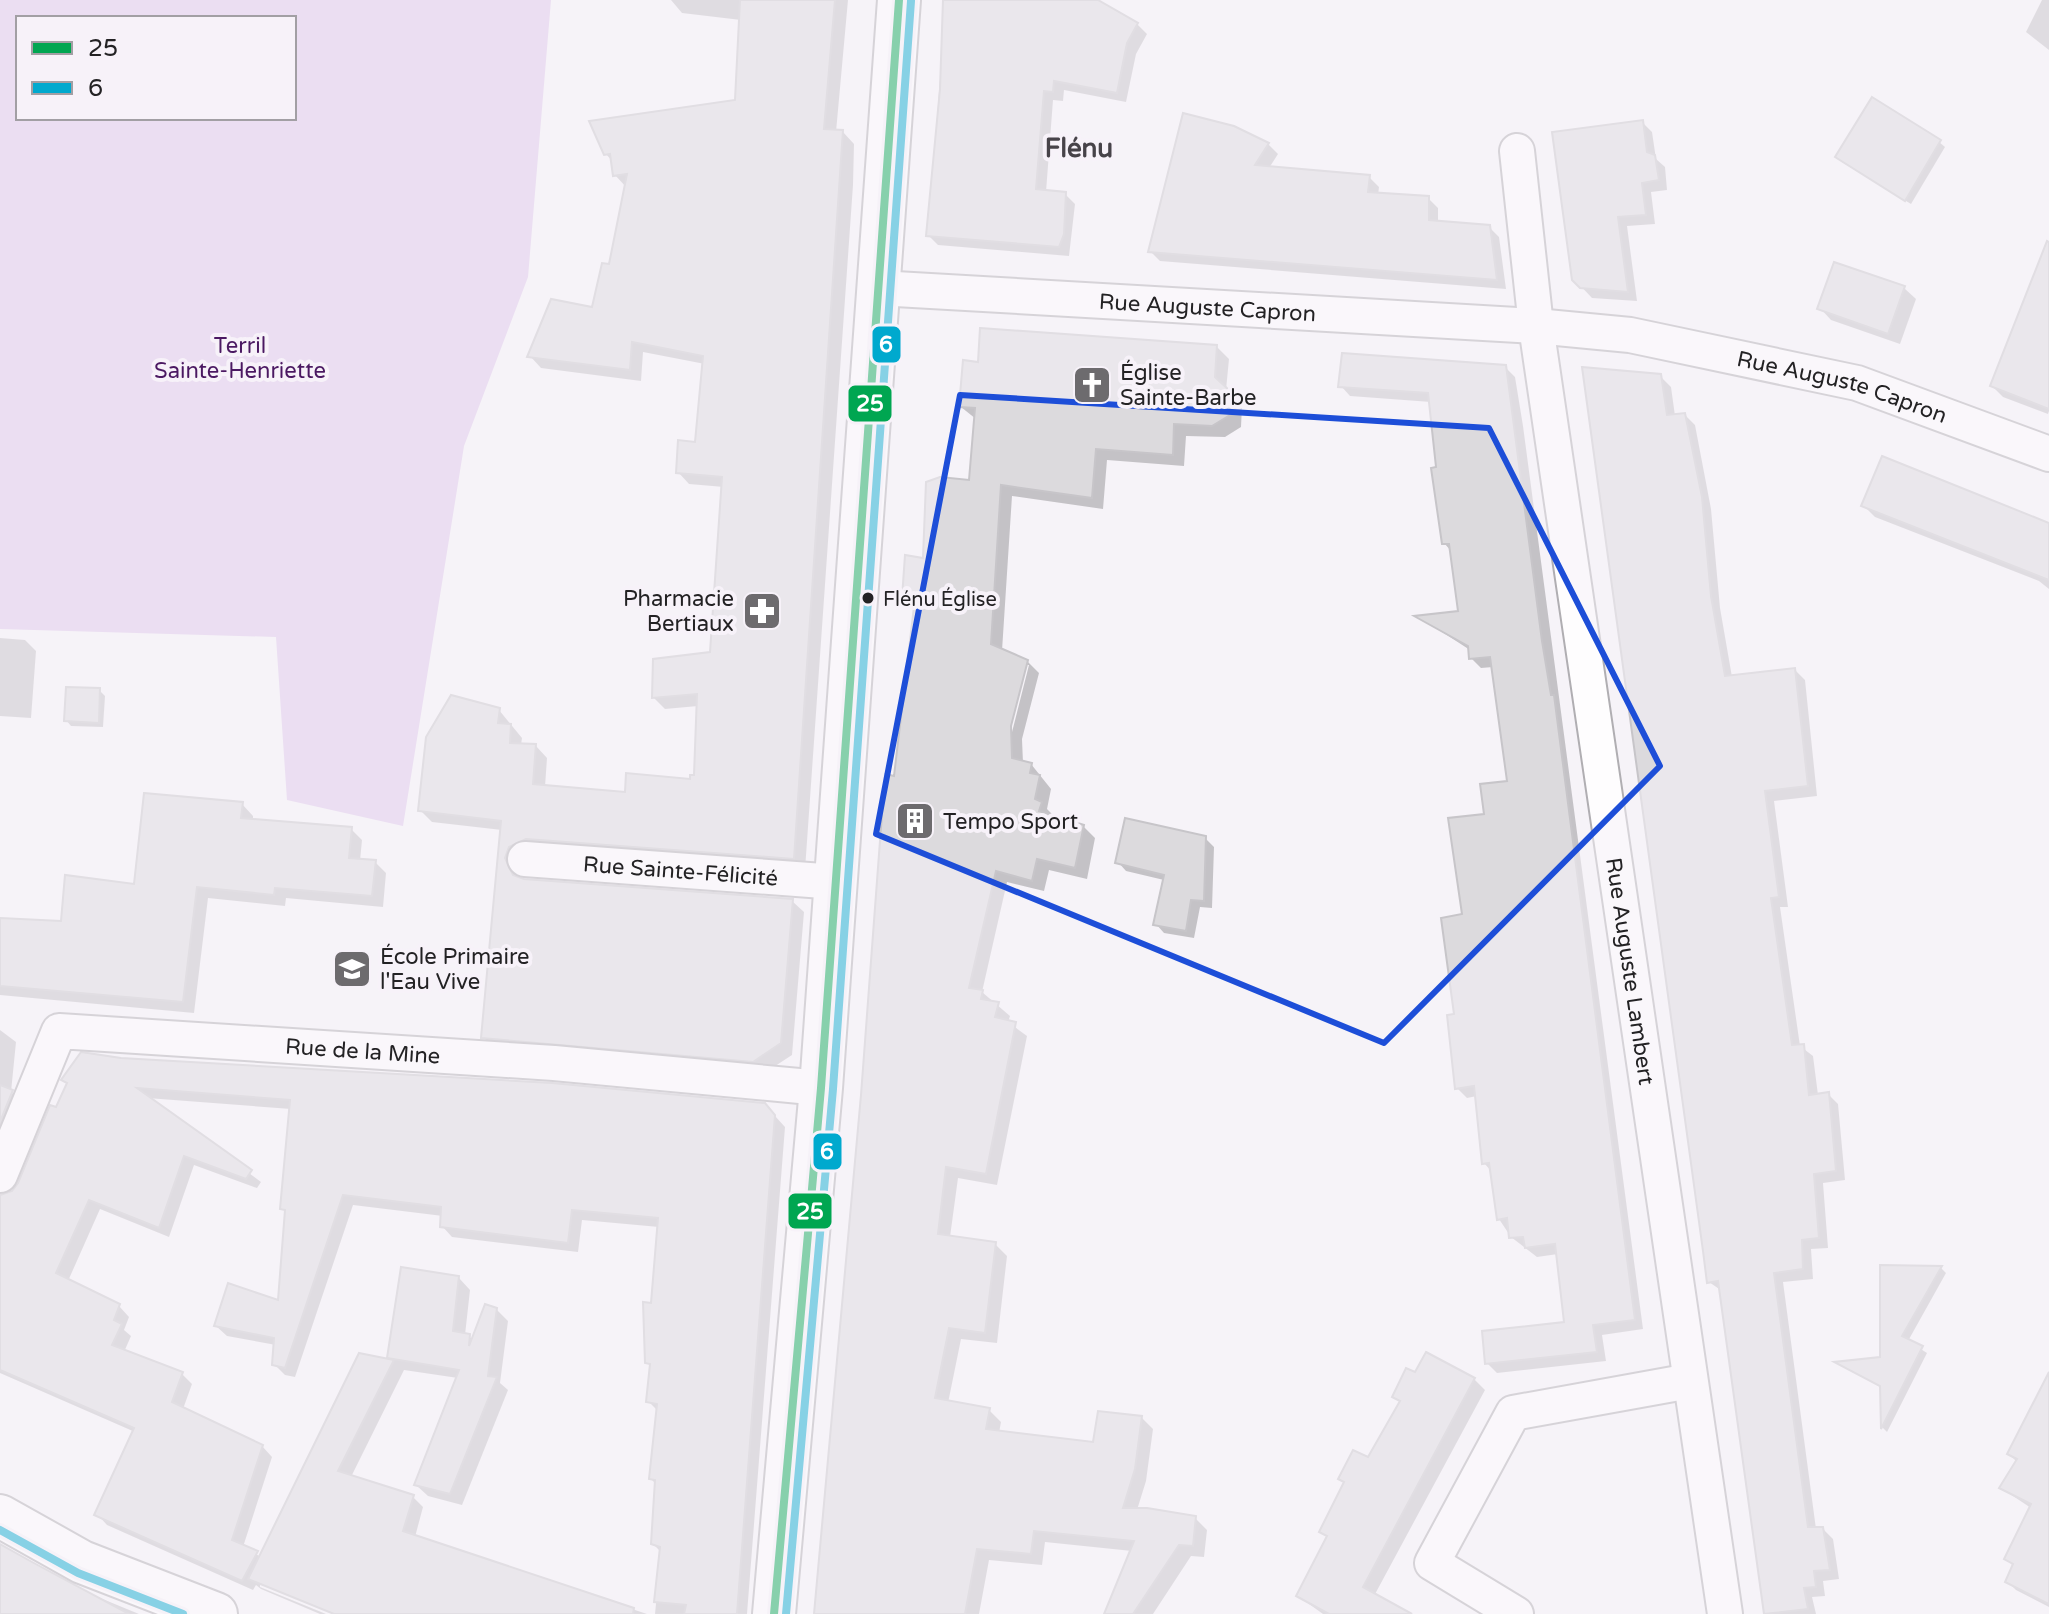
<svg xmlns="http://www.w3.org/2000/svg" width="2049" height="1614" font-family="'Varela Round',sans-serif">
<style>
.forest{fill:#ddc6ea;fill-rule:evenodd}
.shadow{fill:#0003;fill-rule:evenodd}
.building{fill:#dcdadd;stroke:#c7c5c9;stroke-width:2}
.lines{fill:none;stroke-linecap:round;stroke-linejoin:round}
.minor-casing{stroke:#b0aeb2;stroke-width:38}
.tertiary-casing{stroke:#b0aeb2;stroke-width:46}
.minor{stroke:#fefdfe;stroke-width:34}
.tertiary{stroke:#fefdfe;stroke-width:42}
.bus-1-casing{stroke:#f7f2f9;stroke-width:14}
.bus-2-casing{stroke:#f7f2f9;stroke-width:14}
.bus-1{stroke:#00a651;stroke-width:8}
.bus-2{stroke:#00a9ce;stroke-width:8}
.marked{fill:none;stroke:#1d4ed8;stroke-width:6;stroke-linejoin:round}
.bus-dot{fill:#232224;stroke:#f7f2f9;stroke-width:3}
.labels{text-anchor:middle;stroke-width:8;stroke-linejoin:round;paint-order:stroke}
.bus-label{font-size:20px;fill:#232224;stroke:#f7f2f9;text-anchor:start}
.street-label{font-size:22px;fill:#232224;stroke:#f7f2f9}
.park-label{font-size:22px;fill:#4b1962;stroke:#f7f2f9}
.poi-label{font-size:22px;fill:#232224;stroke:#f7f2f9;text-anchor:start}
.quarter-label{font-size:26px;font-weight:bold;fill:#474349;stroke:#f7f2f9}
.line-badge{stroke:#f7f2f9;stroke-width:3}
.badge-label{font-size:22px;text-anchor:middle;font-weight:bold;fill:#fff}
</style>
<rect width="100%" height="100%" fill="#f6f3f8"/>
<path class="forest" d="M0 0H551L528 277 464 446 403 826 287 800 276 637 0 629ZM18 18H294V118H18Z"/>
<g class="shadow">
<path d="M671 0H848L836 132H843L854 144 853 185 805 870 516 871 520 880 792 901 804 912 792 1055 766 1072 495 1049 483 1037 502 830 432 822 420 810 499 710 522 738 521 745 536 746 547 758 545 787 626 794 696 777 698 706 665 709 654 698 712 654 724 487 689 484 678 472 697 444 705 364 643 352 641 381 541 368 530 356 594 309 611 266 626 187 615 175 613 162 606 154 737 102 741 20 682 13Z"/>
<path d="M946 0H1094L1137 24 1147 34 1136 54 1126 102 1064 90 1063 101 1053 100 1046 192 1065 194 1075 204 1069 256 938 245 928 235Z"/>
<path d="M2042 0H2049V50L2026 32Z"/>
<path d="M1642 122 1652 132 1656 159 1665 167 1667 190 1651 192 1655 224 1627 226 1637 301 1592 298 1574 279Z"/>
<path d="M1234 128 1268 144 1278 154 1269 168 1369 177 1379 187 1378 195 1428 198 1438 208V223L1489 227 1499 237 1506 289 1160 261 1151 252Z"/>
<path d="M1939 142 1945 147 1911 204 1842 162Z"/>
<path d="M1904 288 1916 299 1900 344 1831 320 1820 308Z"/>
<path d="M2049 292V411L2048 414 2003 397 1992 386Z"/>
<path d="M1217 347 1229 359 1226 390 1242 406 1241 427 1225 437 1186 436 1184 466 1107 460 1103 509 1012 496 1002 651 1027 661 1039 673 1022 739 1023 763 1031 764 1051 789 1047 809 1053 815 1083 826 1095 838 1087 879 1049 870 1044 891 1007 882 982 992 1010 1016 1008 1022 1027 1036 997 1185 958 1178 950 1237 995 1244 1007 1256 997 1343 961 1339 948 1403 989 1410 1001 1422 999 1433 1095 1445 1141 1417 1153 1429 1146 1481 1137 1510 1195 1518 1207 1530 1204 1557 1191 1556 1153 1614H1106L1132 1551 1045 1542 1042 1565 989 1560 979 1614H817L896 779 916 609 904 597 971 482 976 419 961 407 980 364ZM1024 665H1029L1011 736 1007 735Z"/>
<path d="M1505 367 1515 377 1523 426 1643 1329 1602 1335 1606 1361 1497 1373 1487 1363 1566 1324 1558 1254 1537 1257 1511 1237 1499 1219 1492 1172 1484 1163 1477 1096 1467 1098 1457 1088V1016L1465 916 1486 816 1510 783 1493 667 1481 668 1471 658 1470 650 1419 617 1460 612 1452 552 1444 543 1431 402 1350 396 1341 386Z"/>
<path d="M1660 376 1671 387 1675 416 1685 415 1695 425 1711 509 1720 608 1732 677 1795 670 1805 680 1817 796 1774 801 1788 907H1780L1800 1046 1813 1056 1818 1095 1828 1094 1838 1104 1845 1180 1823 1183 1828 1248 1811 1249 1813 1279 1783 1282 1816 1529H1823L1833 1539 1839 1579 1823 1581 1825 1596 1812 1597 1816 1614H1766L1722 1291 1709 1282Z"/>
<path d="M1864 506 2049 524V589L2039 581 1875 517Z"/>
<path d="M0 638 25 640 36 651 31 718 0 716Z"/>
<path d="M99 690 105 696 103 727 71 726 66 720Z"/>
<path d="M242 804 253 816V821L351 829 362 840 360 861 375 862 386 873 383 907 286 898 285 906 208 898 194 1013 0 995V919L62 923 136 886Z"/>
<path d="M1205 838 1214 847 1212 908 1200 907 1194 938 1164 933 1156 924 1164 880 1126 871 1118 862Z"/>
<path d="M0 1030 16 1042 11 1092 22 1103 0 1162Z"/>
<path d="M120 1060 765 1105 785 1127 747 1614H655L661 1552 653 1544 657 1485 651 1479 659 1412 648 1401 652 1368 647 1362 659 1227 582 1220 578 1252 452 1237 442 1226 443 1216 353 1205 295 1377 285 1375 274 1364 276 1345 227 1336 216 1326 279 1303 287 1213 282 1208 291 1109 147 1098 261 1182 257 1188 194 1165 169 1237 100 1209 68 1281 119 1306 129 1317 124 1330 131 1336 124 1352 182 1374 192 1384 183 1409 262 1446 272 1457 243 1547 261 1557 360 1355 393 1362 389 1358 459 1278 470 1290 465 1335 473 1339 496 1309 508 1321 500 1383 508 1390 462 1505 428 1496 416 1485 458 1378 404 1370 351 1477 413 1497 423 1507 415 1537 647 1614H336L260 1582V1587L326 1614H320L261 1589 256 1585 253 1590 107 1525 97 1514 135 1432 0 1373V1196L13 1193 68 1085 63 1079Z"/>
<path d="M1882 1267 1941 1268 1946 1273 1908 1341 1927 1353 1887 1432 1883 1428 1882 1388 1839 1363 1882 1359Z"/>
<path d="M1416 1375 1474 1379 1485 1390 1374 1596 1408 1614H1323L1298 1596 1328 1537 1322 1531 1346 1484 1340 1479 1369 1459 1401 1403 1394 1396Z"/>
<path d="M2049 1388V1607L2016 1590 2007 1581 2014 1567 2006 1558 2031 1508 2001 1488 2017 1462 2009 1454Z"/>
<path d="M0 1545 83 1591 139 1614H0Z"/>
</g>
<g class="building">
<path d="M740 0H835L824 129 843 130 794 859 526 839 509 847 505 858 513 875 524 879 793 899 781 1043 753 1062 481 1038 501 821 418 811 426 737 451 695 500 708 498 723 511 724 510 743 536 744 533 784 625 792 626 773 690 779V775H694L697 694 652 698 653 659 710 652 722 477 676 473 678 440 695 442 703 356 632 342 630 370 527 357 551 299 592 307 602 263 609 264 627 174 613 176 610 154 604 155 589 121 735 100Z"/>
<path d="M943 0H1098L1138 23 1127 43 1117 93 1054 81 1053 92 1044 91 1036 189 1066 192 1064 234 1059 247 926 236 940 89Z"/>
<path d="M1872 97 1941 140 1905 201 1835 157Z"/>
<path d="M1183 113 1234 126 1269 143 1255 165 1370 175 1368 192 1429 196V220L1490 225 1497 280 1148 252Z"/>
<path d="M1643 120 1647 152 1655 155 1659 180 1642 183 1646 215 1618 217 1628 292 1580 288 1572 280 1552 132Z"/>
<path d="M2047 241 2049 242V409L1990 386Z"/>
<path d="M1834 262 1905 286 1888 334 1817 309Z"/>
<path d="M980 328 1217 345 1215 377 1231 392 1230 415 1212 426 1174 424 1173 455 1096 449 1092 498 1001 485 991 644 1028 660 1011 726 1012 758 1032 763 1030 773 1040 775 1035 799 1042 802 1039 811 1084 825 1075 868 1037 859 1032 881 996 871 969 988 983 990 981 999 999 1002 995 1017 1016 1022 986 1174 946 1167 938 1234 996 1242 985 1333 949 1328 935 1398 990 1408 986 1429 1093 1442 1098 1411 1142 1416 1135 1469 1123 1508H1147L1196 1516 1193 1546 1179 1545 1133 1614H1104L1134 1541 1034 1531 1031 1554 977 1549 965 1614H814L861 1095 885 774 894 776 915 598H902L905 555 923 558 926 482 940 477 969 480 975 408 959 407 963 360 978 362Z"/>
<path d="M1342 353 1506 365 1542 641 1551 695H1554L1635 1320 1593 1325 1597 1352 1485 1364 1482 1331 1564 1322 1555 1244 1525 1248 1523 1237 1509 1238 1507 1218 1497 1220 1489 1163 1482 1164 1474 1086 1455 1089 1447 1015 1454 1014 1441 918 1462 914 1448 818 1484 814 1480 784 1507 781 1490 657 1469 659 1468 646 1414 616 1458 611 1449 544H1442L1431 468 1436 467 1428 393 1338 387Z"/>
<path d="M1582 367 1661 374 1667 415 1685 413 1702 497 1711 596 1725 676 1795 668 1808 786 1765 791 1779 897 1771 898 1792 1045 1804 1044 1809 1095 1829 1092 1836 1171 1814 1174 1819 1238 1802 1240 1803 1269 1774 1273 1808 1527H1823L1830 1570 1814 1571 1816 1587 1804 1588 1808 1609 1764 1614 1718 1281 1707 1283 1703 1251Z"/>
<path d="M1882 456 2049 523V580L1861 506Z"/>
<path d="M66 687 100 688 99 723 64 721Z"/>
<path d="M144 793 243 802 241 818 352 827 349 858 376 860 372 896 275 888 274 895 197 887 183 1002 0 986V918L61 921 65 875 134 884Z"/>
<path d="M1125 818 1206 836 1204 901 1191 900 1186 931 1153 925 1164 875 1115 863Z"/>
<path d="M81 1052 121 1058 552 1083 765 1103 775 1115 737 1614H684L686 1605 654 1602 660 1547 651 1544 655 1480 649 1479 657 1404 646 1402 650 1364 645 1363 643 1302 651 1303 658 1218 572 1210 568 1243 440 1227 441 1207 343 1195 285 1368 272 1365 274 1338 214 1326 228 1283 278 1300 285 1210 280 1209 290 1100 137 1088 252 1170 246 1179 184 1156 159 1228 89 1200 56 1273 120 1304 114 1320 122 1324 112 1345 183 1372 172 1402 263 1445 232 1540 258 1551 242 1581 94 1515 134 1428 0 1370V1195L12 1191 18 1183 50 1105 56 1107 67 1083 61 1080Z"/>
<path d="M0 1085 13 1090 0 1122Z"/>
<path d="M1880 1265 1942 1266 1902 1336 1923 1346 1881 1429 1880 1386 1834 1362 1880 1357Z"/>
<path d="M401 1267 459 1276 453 1331 470 1334 469 1346 485 1304 497 1308 488 1376 497 1377 450 1494 414 1485 459 1370 387 1358Z"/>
<path d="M1426 1352 1475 1378 1363 1587 1412 1614H1329L1296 1596 1327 1536 1319 1532 1344 1482 1338 1479 1353 1450 1368 1457 1400 1401 1392 1397 1406 1368 1415 1372Z"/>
<path d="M359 1353 394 1360 338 1471 414 1495 403 1531 634 1608 633 1614H334L248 1579Z"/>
<path d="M2049 1372V1604L2005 1582 2013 1564 2004 1559 2031 1504 1999 1488 2017 1459 2007 1454Z"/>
<path d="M0 1544 32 1562 129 1614H0Z"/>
</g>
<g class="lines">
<g class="minor-casing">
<g id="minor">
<path id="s1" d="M1517 151 1536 326 1725 1614"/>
<path id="s2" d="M878 288 1536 326 1630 335 1857 383 2049 454"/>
<path id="s3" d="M525 859 837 882"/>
<path id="s4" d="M0 1175 59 1031 554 1063 821 1088"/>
<path d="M1516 1614 1432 1563 1513 1413 1690 1381"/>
</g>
</g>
<g class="tertiary-casing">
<g id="tertiary">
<path d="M0 1516 82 1562 216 1614"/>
<path d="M774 1614 821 1088 899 0"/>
</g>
</g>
<use href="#minor" class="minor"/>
<use href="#tertiary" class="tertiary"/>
<g class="bus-1-casing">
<path id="bus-1" d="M774 1614 821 1088 899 0"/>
</g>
<g class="bus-2-casing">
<g id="bus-2">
<path d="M0 1530 78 1573 183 1614"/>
<path d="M786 1614 833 1089 911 1"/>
</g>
</g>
<use href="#bus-1" class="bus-1"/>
<use href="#bus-2" class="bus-2"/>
</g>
<path d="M0 0H2049V1614H0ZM960 395 1489 428 1660 766 1384 1043 876 834Z" fill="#f6f3f8" fill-opacity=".55" fill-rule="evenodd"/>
<path class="marked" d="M960 395 1489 428 1660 766 1384 1043 876 834Z"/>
<defs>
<g id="church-square" transform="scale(2)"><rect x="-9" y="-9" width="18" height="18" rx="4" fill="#6d6b6e" stroke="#f7f2f9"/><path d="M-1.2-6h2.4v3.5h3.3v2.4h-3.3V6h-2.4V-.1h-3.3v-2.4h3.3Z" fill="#fff"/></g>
<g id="pharmacy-square" transform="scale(2)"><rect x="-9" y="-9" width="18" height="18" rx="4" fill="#6d6b6e" stroke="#f7f2f9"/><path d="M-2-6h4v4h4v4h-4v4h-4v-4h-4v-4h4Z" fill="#fff"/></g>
<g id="building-square" transform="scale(2)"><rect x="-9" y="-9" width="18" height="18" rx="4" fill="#6d6b6e" stroke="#f7f2f9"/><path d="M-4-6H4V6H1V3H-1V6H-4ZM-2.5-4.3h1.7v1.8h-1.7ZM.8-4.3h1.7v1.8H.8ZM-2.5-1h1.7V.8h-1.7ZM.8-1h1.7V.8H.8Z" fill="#fff"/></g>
<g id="school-square" transform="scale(2)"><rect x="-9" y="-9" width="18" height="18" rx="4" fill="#6d6b6e" stroke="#f7f2f9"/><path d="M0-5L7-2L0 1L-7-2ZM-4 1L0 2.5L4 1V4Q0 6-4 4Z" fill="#fff"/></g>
</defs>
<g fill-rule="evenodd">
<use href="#church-square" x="1092" y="385"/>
<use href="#pharmacy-square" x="762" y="611"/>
<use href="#building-square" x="915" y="821"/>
<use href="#school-square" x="352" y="969"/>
</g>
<circle class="bus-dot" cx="868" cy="598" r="7"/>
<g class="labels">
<g class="bus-label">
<text x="883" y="606">Flénu Église</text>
</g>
<g class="street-label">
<text dy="8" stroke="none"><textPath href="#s2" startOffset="330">Rue Auguste Capron</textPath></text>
<text dy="8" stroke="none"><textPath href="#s2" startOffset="972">Rue Auguste Capron</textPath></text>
<text dy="8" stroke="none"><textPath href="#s3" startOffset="156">Rue Sainte-Félicité</textPath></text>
<text dy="8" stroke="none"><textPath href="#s1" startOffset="828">Rue Auguste Lambert</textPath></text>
<text dy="8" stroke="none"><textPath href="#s4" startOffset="460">Rue de la Mine</textPath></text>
</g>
<g class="park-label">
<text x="240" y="353">Terril<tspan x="240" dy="25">Sainte-Henriette</tspan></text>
</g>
<g class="poi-label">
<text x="1120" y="380">Église<tspan x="1120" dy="25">Sainte-Barbe</tspan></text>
<text x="734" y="606" text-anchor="end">Pharmacie<tspan x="734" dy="25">Bertiaux</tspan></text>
<text x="943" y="829">Tempo Sport</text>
<text x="380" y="964">École Primaire<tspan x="380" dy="25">l'Eau Vive</tspan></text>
</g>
<g class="quarter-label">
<text x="1079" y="157">Flénu</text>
</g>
</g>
<g class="line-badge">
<rect x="871" y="325" width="31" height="39" rx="8" fill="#00a9ce"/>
<rect x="847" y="384" width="46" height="39" rx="8" fill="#00a651"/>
<rect x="812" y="1132" width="31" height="39" rx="8" fill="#00a9ce"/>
<rect x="787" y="1192" width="46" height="38" rx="8" fill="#00a651"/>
</g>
<g class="badge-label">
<text x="886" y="352">6</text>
<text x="870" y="411">25</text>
<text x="827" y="1159">6</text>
<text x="810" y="1219">25</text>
</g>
<rect x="16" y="16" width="280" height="104" fill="#f7f2f9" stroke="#a29fa4" stroke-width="2"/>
<rect x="32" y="42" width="40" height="12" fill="#00a651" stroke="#a29fa4" stroke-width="2"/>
<text x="88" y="56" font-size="24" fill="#232224">25</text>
<rect x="32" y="82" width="40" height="12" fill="#00a9ce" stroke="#a29fa4" stroke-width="2"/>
<text x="88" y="96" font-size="24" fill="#232224">6</text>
</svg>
